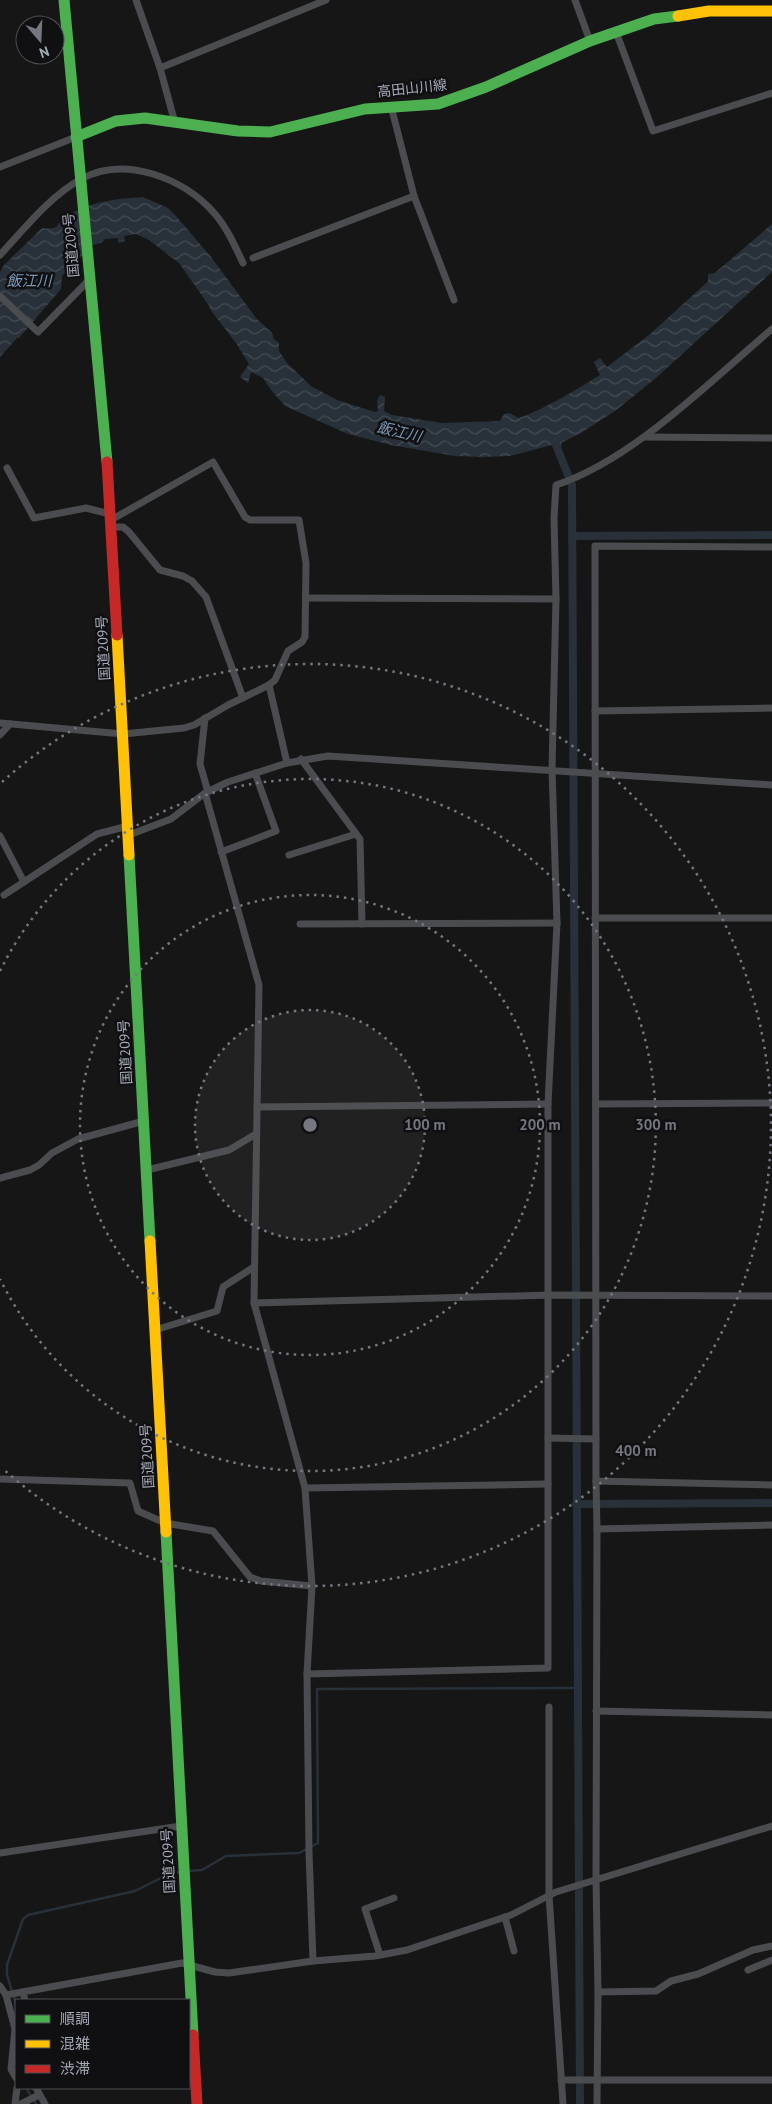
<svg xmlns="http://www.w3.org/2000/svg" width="772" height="2104" font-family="'PT Sans','Noto Sans JP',sans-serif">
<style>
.water{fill:url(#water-waves)}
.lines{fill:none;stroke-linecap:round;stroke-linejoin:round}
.stream{stroke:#283139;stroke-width:2.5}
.canal{stroke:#283139;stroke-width:8}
.street{stroke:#4a4c4f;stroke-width:7}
.fast{stroke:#4caf50;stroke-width:11}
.slow{stroke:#ffc107;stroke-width:11}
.jam{stroke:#c62828;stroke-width:11}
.ring{fill:none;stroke:#74777f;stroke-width:2.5;stroke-dasharray:2.5 5}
.labels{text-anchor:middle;stroke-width:5;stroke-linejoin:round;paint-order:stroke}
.street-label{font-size:14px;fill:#a6abb8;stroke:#101012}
.water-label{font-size:15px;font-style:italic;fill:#7b98b6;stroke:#101012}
.centre{fill:#74777f;stroke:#101012;stroke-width:2.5}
.ring-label{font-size:15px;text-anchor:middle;font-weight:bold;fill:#74777f;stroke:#101012;stroke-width:5;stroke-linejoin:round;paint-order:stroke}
</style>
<defs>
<pattern id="water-waves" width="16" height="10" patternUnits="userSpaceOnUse" patternTransform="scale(1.25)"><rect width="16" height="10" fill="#283139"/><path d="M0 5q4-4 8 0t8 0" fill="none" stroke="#444c54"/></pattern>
</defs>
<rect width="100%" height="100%" fill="#161616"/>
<path class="water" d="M143 197 168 208 176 216 211 257 256 318 272 333 274 339 279 343V351L287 363 311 386 337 400 375 412 378 411 377 401 380 395 385 397 384 411 392 415 442 423 500 421 504 414 509 413 519 418C548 407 574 391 600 375L594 362 600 358 607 367 649 335 703 286 708 281V274L715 273 772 224V272L656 378 615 411 581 433 561 443 562 446 555 449 552 445 510 456 483 457 455 456 391 445 348 434 285 406 271 390 263 378 251 372 248 383 240 377 249 364 236 343 209 308 210 307 179 263 149 240 136 234 124 236 125 241 118 243V238L105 239 101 243 92 245 62 276 61 289 19 338H17L0 357V272L4 265 42 228C60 230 54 226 65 218 88 201 116 199 143 197Z"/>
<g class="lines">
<g class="stream">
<path d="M187 1871 202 1870 226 1856 299 1853 318 1843 317 1689 577 1688"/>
<path d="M16 2004 7 1975V1965L23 1919 28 1915 135 1891 171 1873 179 1872"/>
<path d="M26 2088 36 2104"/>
</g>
<g class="canal">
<path d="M554 440 572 485 580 2104"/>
<path d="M572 536 772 535"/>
<path d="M576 1504 772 1503"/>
</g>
<g class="street">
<path d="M136 0 160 68 175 123"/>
<path d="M575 0 590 41"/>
<path d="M616 32 653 131 772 93"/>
<path d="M160 68 326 0"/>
<path d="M391 106 414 196 454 300"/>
<path d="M0 167 76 137"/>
<path d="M0 255C25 228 49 197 81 179 125 155 184 178 215 214 227 228 235 246 243 263"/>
<path d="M253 258 414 196"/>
<path d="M0 296 38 332 89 280"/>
<path d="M646 437 772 438"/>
<path d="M7 468 34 518 86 508 110 514"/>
<path d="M111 527H123L129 532 160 570 183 576 192 581 206 597 243 698"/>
<path d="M772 547 595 546 596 1481 772 1485"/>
<path d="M306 598 556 599"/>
<path d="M269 685 287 763"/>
<path d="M595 711 772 708"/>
<path d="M205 718 200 764 208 792"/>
<path d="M0 723 123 734 184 728 194 725 228 705 269 685 275 680 288 651 302 642 305 637 306 563 299 520H250L245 517 213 462 111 520"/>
<path d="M0 735 10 724"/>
<path d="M301 759 360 839 362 924"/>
<path d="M205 793 259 985 254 1303 305 1488 312 1586 307 1674 309 1852 313 1961"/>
<path d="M129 835 171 819 205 793 228 782 287 763 328 756 772 785"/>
<path d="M0 836 24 882"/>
<path d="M221 852 276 831 255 773"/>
<path d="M289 855 356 834"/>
<path d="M4 895 97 834 128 826"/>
<path d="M595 918H772"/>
<path d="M300 924 557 923"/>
<path d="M596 1104 772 1103"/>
<path d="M257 1107 548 1104"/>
<path d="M147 1170 229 1150 256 1134"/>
<path d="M0 1178 30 1170 39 1165 52 1153 78 1139 144 1121"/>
<path d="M254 1303 551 1295 772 1296"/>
<path d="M155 1330 217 1311 223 1287 254 1267"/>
<path d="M548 1438 596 1439"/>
<path d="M0 1479 130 1483 138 1511 165 1523 213 1531 250 1577 261 1581 312 1586"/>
<path d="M596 1481 597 1529"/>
<path d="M305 1488 548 1484"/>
<path d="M307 1674 548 1668V1104L557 923 552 769 556 599 554 518 556 485C633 460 710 381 772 329"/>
<path d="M549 1707V1895L563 2104"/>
<path d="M596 1711 772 1715"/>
<path d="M0 1853 181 1826"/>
<path d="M505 1917 514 1951"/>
<path d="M380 1955 365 1909 394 1898"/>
<path d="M748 1970 772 1960"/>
<path d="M0 1986 6 1995 182 1963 215 1972 229 1973 313 1961 375 1956 407 1950 511 1915 556 1892 772 1826"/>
<path d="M23 1992 25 2000"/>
<path d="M598 1992 656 1991 671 1981 698 1974 753 1950 772 1946"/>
<path d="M6 1995 15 2029 11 2069 16 2078"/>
<path d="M561 2080H772"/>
<path d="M36 2088 45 2104"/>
<path d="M15 2104 17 2088"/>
<path d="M21 2104 39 2095"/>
<path d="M597 2104 598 1992 596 1880 597 1529 772 1525"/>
</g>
<g class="fast">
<path d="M64 0 107 462"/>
<path d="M76 137 116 121 145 118 238 131 270 132 365 109 438 104 486 87 590 41 654 19 678 16"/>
<path d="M129 855 150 1241"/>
<path d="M166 1532 193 2035"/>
</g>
<g class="slow">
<path d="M678 16 709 11H772"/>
<path d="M117 635 129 855"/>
<path d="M150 1241 166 1532"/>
</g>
<g class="jam">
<path d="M107 462 117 635"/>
<path d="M193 2035 197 2104"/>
</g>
</g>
<circle cx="310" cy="1125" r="115" fill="#74777f" fill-opacity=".12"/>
<g class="ring">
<circle cx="310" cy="1125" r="115"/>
<circle cx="310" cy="1125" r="230"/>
<path d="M0 971A346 346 0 1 1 0 1279"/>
<path d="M2 782A461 461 0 1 1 2 1468"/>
</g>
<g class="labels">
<g class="street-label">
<text transform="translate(412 88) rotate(-6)" y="5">高田山川線</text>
<text transform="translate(71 245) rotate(-95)" y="5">国道209号</text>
<text transform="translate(103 648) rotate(-93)" y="5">国道209号</text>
<text transform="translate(125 1052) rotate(-93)" y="5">国道209号</text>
<text transform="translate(147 1456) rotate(-93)" y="5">国道209号</text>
<text transform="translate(168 1861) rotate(-93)" y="5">国道209号</text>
</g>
<g class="water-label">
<text x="29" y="286">飯江川</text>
<text transform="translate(399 432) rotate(13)" y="5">飯江川</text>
</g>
</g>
<circle cx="310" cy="1125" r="8" class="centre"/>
<g class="ring-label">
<text x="425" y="1130">100 m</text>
<text x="540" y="1130">200 m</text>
<text x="656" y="1130">300 m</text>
<text x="636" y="1456">400 m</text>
</g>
<rect x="15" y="1999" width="175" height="90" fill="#101012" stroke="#4c4e54"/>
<rect x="25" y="2015" width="25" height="8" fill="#4caf50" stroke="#4c4e54"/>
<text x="60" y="2024" font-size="15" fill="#a6abb8">順調</text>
<rect x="25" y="2040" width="25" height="8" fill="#ffc107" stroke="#4c4e54"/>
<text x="60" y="2049" font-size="15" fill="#a6abb8">混雑</text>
<rect x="25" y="2065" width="25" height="8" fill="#c62828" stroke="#4c4e54"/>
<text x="60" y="2074" font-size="15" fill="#a6abb8">渋滞</text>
<g transform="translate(40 40) rotate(161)"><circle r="24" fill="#101012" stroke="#4c4e54"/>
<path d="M0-4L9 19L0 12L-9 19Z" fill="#74777f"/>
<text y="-8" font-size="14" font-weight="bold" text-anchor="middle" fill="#a6abb8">N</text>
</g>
</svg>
